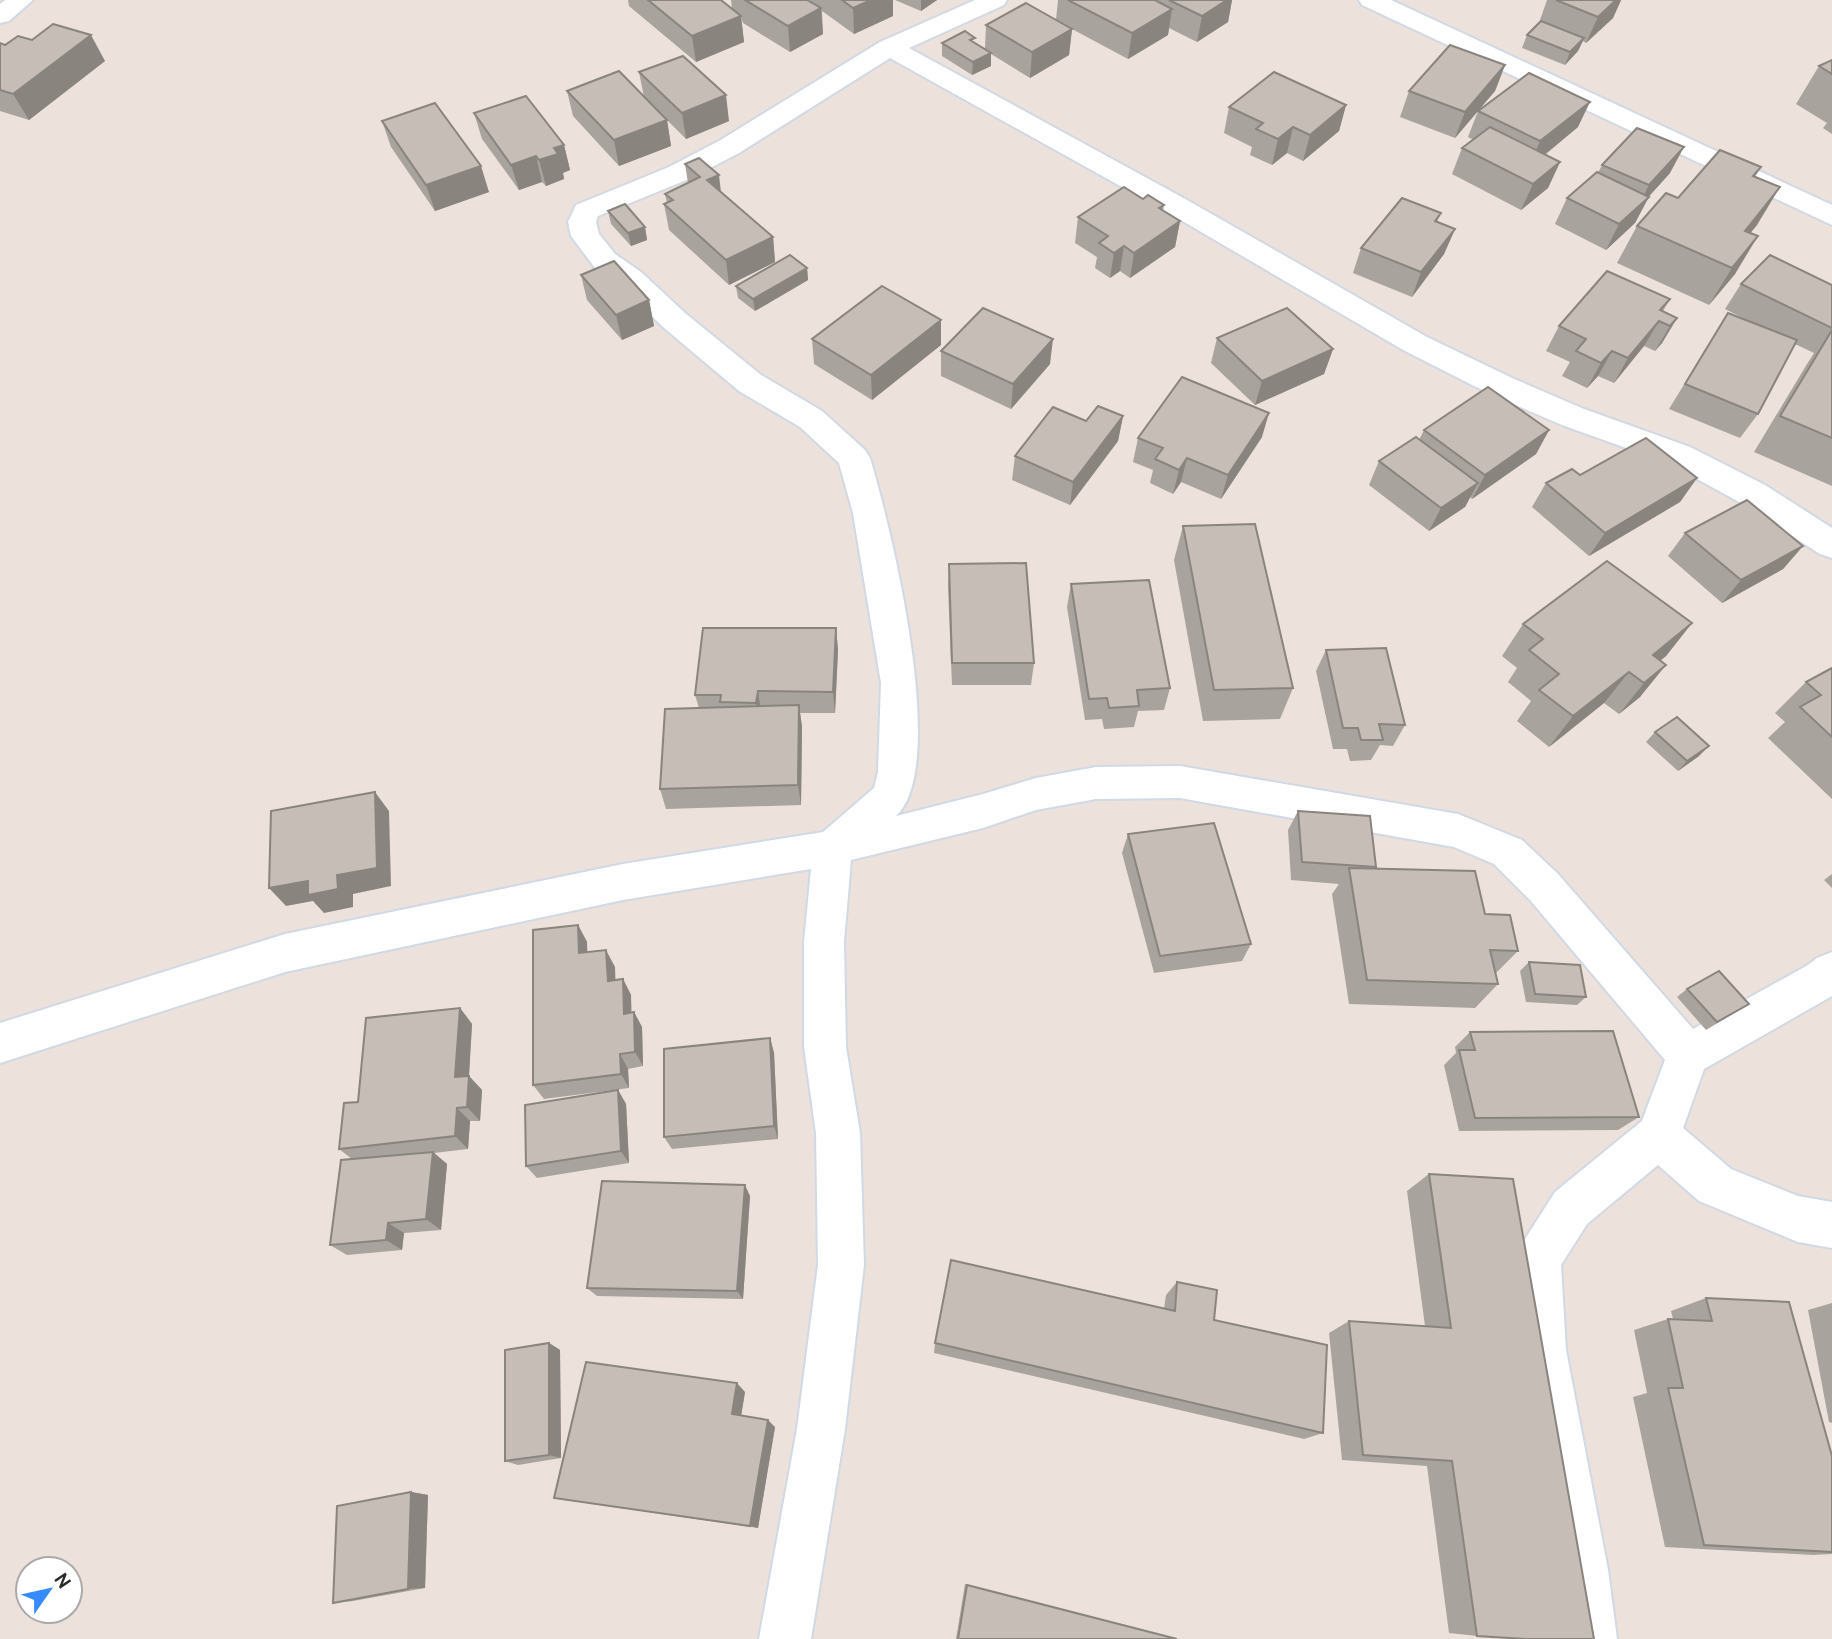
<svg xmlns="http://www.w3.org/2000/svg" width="1832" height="1639" font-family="Cabin,sans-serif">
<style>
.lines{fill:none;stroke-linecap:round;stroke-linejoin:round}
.minor-casing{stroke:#d0d9e4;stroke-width:4}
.minor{fill:#fff;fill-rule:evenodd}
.wall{fill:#a9a39d}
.shaded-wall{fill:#8a847f}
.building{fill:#c5bdb6;stroke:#8a847f;stroke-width:2}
</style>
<rect width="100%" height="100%" fill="#ede1db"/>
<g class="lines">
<g class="minor-casing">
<g id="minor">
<path d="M5 0H33L9 21 0 23V4Z"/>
<path d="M975 0H1007L1004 5 909 48 1187 200 1427 337 1512 378 1584 409 1690 447 1765 485 1832 528V558L1820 554 1741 503 1668 463 1562 425 1490 394 1405 351 1167 212 890 58 739 153 689 179 598 216 596 222 599 234 615 254 641 272 685 313 761 375 822 411 865 450 870 458C890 524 950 766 896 816L983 794 1036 778 1096 767 1180 766 1458 814 1522 840 1558 874 1693 1029 1808 965 1817 958 1832 952V996L1704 1069 1683 1128 1731 1169 1798 1196 1832 1202V1248L1798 1242 1699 1201 1658 1165 1587 1224 1561 1265 1566 1350 1608 1570 1617 1639H1565L1556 1570 1518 1350 1515 1260 1522 1244 1555 1192 1642 1121 1665 1060 1530 900 1494 864 1454 847 1180 798 1096 799 1036 810 983 828 851 860 844 942 846 1047 860 1133 864 1265 845 1429 811 1639H759L797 1429 818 1265 816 1133 804 1047V942L811 869 623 900 285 972 0 1063V1023L285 934 623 864 823 832 874 788 878 772 881 683 853 513 839 463 800 427 739 391 663 327 621 286 595 268 571 236 568 222 576 205 669 167 719 141 880 42Z"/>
<path d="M1359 0H1391L1832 205V225L1362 5Z"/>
</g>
</g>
<use href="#minor" class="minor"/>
</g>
<g class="wall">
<path d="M628 0H721L732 9 731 0H807L810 1V0H893V16L854 34 822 11 823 34 790 52 743 23 741 16 744 42 696 62 629 6Z"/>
<path d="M895 0H937L921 11Z"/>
<path d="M1058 0H1232L1228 22 1197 42 1169 28 1168 35 1128 59 1072 29 1069 55 1030 78 991 54V66L972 75 942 56V43L974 42 985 49 986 25 1056 20Z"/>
<path d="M1547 0H1621L1613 18 1586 43 1583 41 1578 51 1565 65 1522 48 1527 35 1539 23Z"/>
<path d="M0 43 5 45 105 61 29 120 0 111Z"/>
<path d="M1832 60V134L1823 128 1827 123 1796 104 1819 66Z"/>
<path d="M1505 65 1495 91 1455 138 1400 117 1409 91Z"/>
<path d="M639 72 729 121 686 139 667 120 671 146 619 166 573 116 567 91 644 97Z"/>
<path d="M1346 105 1339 131 1303 161 1287 153 1272 165 1250 155 1252 147 1224 133 1229 107Z"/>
<path d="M1478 111 1578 127 1545 155 1560 162 1548 188 1521 210 1452 174 1462 148 1474 140 1468 137Z"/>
<path d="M474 113 564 145 570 170 563 173 564 179 546 186 542 182 519 190 482 139Z"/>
<path d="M382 121 489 192 435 211 391 147Z"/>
<path d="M685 164 721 193 773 237 775 262 729 285 669 230 664 204 667 203 665 194 688 183Z"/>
<path d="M1602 165 1670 173 1648 197 1635 223 1606 250 1555 224 1567 198 1598 173Z"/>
<path d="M1761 167 1755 177 1757 225 1750 233 1735 274 1709 305 1617 263 1637 226 1678 198Z"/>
<path d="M1164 205 1163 211 1180 221 1175 247 1130 278 1120 271 1110 278 1095 268 1097 257 1075 243 1078 217Z"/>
<path d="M608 211 645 227 647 240 631 246 611 224Z"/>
<path d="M1441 213 1437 222 1455 229 1444 254 1412 297 1353 273 1361 248Z"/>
<path d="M807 268 808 280 755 311 738 298 736 286Z"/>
<path d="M581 275 649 300 654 326 622 340 587 300Z"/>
<path d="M1741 284 1832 285V486L1754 452 1807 364 1814 353 1795 344 1758 414 1740 438 1669 409 1728 313 1749 321 1725 309Z"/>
<path d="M1670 299 1663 311 1677 318 1662 343 1655 351 1644 346 1614 383 1598 376 1587 388 1562 376 1570 362 1546 351 1559 326Z"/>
<path d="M1217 338 1333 349 1324 374 1255 405 1211 363Z"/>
<path d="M812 339 941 345 872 400 814 364Z"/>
<path d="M941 351 1050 364 1011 409 941 376Z"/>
<path d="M1123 416 1118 441 1070 505 1012 480 1015 456 1086 421Z"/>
<path d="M1424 430H1549L1536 454 1472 499 1470 497 1465 507 1429 531 1369 485 1379 461 1419 440Z"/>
<path d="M1262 437 1221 499 1181 482 1173 494 1150 483 1153 470 1133 462 1138 438Z"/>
<path d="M1697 478 1680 502 1589 556 1532 507 1546 483Z"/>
<path d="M1183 526 1293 688 1280 719 1203 721 1174 560Z"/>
<path d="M1685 533 1803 546 1783 569 1722 603 1668 556Z"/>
<path d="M949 564 1034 663 1031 685H952L948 587Z"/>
<path d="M1071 584 1170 688 1164 710 1138 711 1134 727 1104 729 1102 719 1085 720 1067 607Z"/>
<path d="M1692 623 1666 656 1660 661 1640 697 1619 714 1604 703 1549 747 1517 721 1531 701 1508 682 1517 668 1502 656 1523 624Z"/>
<path d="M836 628 838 650 835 713H800L802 727 801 805 666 809 660 789 699 708 695 695Z"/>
<path d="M1326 650 1405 725 1393 746 1380 745 1371 760 1350 761 1347 749H1333L1316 671Z"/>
<path d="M1832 668V799L1768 738 1785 722 1775 713 1806 682Z"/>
<path d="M1655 732 1699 756 1678 771 1646 742Z"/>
<path d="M1298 811 1376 867 1375 868 1485 914 1518 951 1496 973 1498 984 1475 1008 1349 1004 1332 894 1339 884 1291 880 1288 830Z"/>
<path d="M1128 834 1251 944 1242 961 1154 973 1122 853Z"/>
<path d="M1832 874V888L1824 880Z"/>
<path d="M578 925 587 942V952L615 967V980L623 979 631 995V1012H634L642 1027 643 1066 628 1069 629 1088 544 1099 533 1085Z"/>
<path d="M1529 962 1586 997 1577 1005 1526 1002 1520 971Z"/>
<path d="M1687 989 1749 1004 1706 1030 1677 997Z"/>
<path d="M460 1008 472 1024 469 1076 482 1090 480 1121H470L468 1149 434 1153 447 1164 441 1230 404 1233 402 1250 347 1255 330 1245 352 1159 339 1149 358 1102Z"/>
<path d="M1470 1032 1639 1117 1618 1130 1459 1131 1444 1065 1456 1053 1455 1047Z"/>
<path d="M770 1038 774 1053 778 1139 672 1149 664 1137Z"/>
<path d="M618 1090 626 1104 629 1163 537 1178 526 1166Z"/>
<path d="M1429 1174 1513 1179 1477 1636 1449 1633 1427 1466 1342 1460 1329 1333 1349 1321 1425 1326 1407 1191Z"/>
<path d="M750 1196 743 1299 597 1296 587 1288Z"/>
<path d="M1177 1282 1323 1433 1304 1439 934 1353 935 1343 1164 1309 1166 1295Z"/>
<path d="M1706 1298 1832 1456V1554L1813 1555 1665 1547 1633 1397 1647 1393 1634 1330 1668 1319H1673L1671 1311Z"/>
<path d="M1832 1303V1423L1829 1422 1808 1310Z"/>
<path d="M549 1343 560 1350 561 1458 518 1465 505 1461Z"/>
<path d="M745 1392 741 1416 775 1427 758 1528 572 1501 554 1498Z"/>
<path d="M411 1492 428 1495 425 1588 353 1601 333 1603Z"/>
<path d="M965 1584 1177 1639H956Z"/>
</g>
<g class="shaded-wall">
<path d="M871 0H893V16L854 34 853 8Z"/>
<path d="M921 0H937L921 11Z"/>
<path d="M1227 0H1232L1228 22 1197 42 1202 16Z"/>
<path d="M1616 0H1621L1613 18 1586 43 1598 17Z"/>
<path d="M821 8 823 34 790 52 788 26Z"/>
<path d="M1172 9 1168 35 1128 59 1132 33Z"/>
<path d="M741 16 744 42 696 62 692 36Z"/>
<path d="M1072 29 1069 55 1030 78 1032 52Z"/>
<path d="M91 35 105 61 29 120 13 94Z"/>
<path d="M1584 38 1578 51 1565 65 1570 52Z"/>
<path d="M991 53V66L972 75 973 62Z"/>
<path d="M1505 65 1495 91 1455 138 1465 112Z"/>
<path d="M726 95 729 121 686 139 682 113Z"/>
<path d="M1590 102 1578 127 1529 167 1540 141Z"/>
<path d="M1346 105 1339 131 1303 161 1310 135Z"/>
<path d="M667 120 671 146 619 166 614 140Z"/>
<path d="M1293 127 1287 153 1272 165 1278 139Z"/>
<path d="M564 145 570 170 563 173 564 179 546 186 539 160 554 148Z"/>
<path d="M1684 147 1670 173 1643 203 1649 197 1635 223 1606 250 1619 224 1637 208 1649 185Z"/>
<path d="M536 156 542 182 519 190 511 165Z"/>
<path d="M1560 162 1548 188 1521 210 1533 184Z"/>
<path d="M481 166 489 192 435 211 426 185Z"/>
<path d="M719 175 722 201 707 180Z"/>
<path d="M1780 187 1757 225 1725 264 1745 231Z"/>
<path d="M1180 221 1175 247 1130 278 1134 253Z"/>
<path d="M645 227 647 240 631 246 628 233Z"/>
<path d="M1455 229 1444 254 1412 297 1421 272Z"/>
<path d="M1758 236 1735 274 1709 305 1732 268Z"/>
<path d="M773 237 775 262 729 285 726 260Z"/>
<path d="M1124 246 1120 271 1110 278 1114 253Z"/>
<path d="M807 268 808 280 755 311 753 299Z"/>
<path d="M649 300 654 326 622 340 616 315Z"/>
<path d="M1677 318 1662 343 1655 351 1670 326Z"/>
<path d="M941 320V345L872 400 871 375Z"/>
<path d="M1659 321 1644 346 1614 383 1628 358Z"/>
<path d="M1053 339 1050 364 1011 409 1013 384Z"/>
<path d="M1333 349 1324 374 1255 405 1262 381Z"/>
<path d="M1612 351 1598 376 1587 388 1601 363Z"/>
<path d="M1269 413 1262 437 1221 499 1228 475Z"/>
<path d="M1123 416 1118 441 1070 505 1073 482Z"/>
<path d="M1549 430 1536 454 1472 499 1485 475Z"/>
<path d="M1187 458 1181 482 1173 494 1179 470Z"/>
<path d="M1697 478 1680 502 1589 556 1605 533Z"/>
<path d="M1478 483 1465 507 1429 531 1441 508Z"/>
<path d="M1803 546 1783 569 1722 603 1741 580Z"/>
<path d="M1692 623 1666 656 1638 678 1653 655Z"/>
<path d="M836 628 838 650 835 713 833 692Z"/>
<path d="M1666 665 1640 697 1619 714 1644 683Z"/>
<path d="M1629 672 1604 703 1549 747 1573 716Z"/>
<path d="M758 691 761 712 760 724 756 703Z"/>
<path d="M799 705 802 727 801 805 798 785Z"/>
<path d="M1709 746 1699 756 1678 771 1687 761Z"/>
<path d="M375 792 389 811 391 886 353 894V907L324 913 313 901 286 906 269 888 337 875Z"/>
<path d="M578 925 587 942 588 969 579 953Z"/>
<path d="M606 950 615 967 616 997 608 981Z"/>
<path d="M623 979 631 995 632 1029 624 1014Z"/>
<path d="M460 1008 472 1024 468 1091 455 1077Z"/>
<path d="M634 1012 642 1027 643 1066 635 1052Z"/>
<path d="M770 1038 774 1053 778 1139 774 1126Z"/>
<path d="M620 1054 628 1069 629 1088 621 1074Z"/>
<path d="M469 1076 482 1090 480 1121 467 1107Z"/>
<path d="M618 1090 626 1104 629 1163 621 1151Z"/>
<path d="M457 1108 470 1121 468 1149 455 1136Z"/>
<path d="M433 1152 447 1164 441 1230 426 1219Z"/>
<path d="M745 1185 750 1196 743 1299 737 1291Z"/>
<path d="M388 1223 404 1233 402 1250 386 1240Z"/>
<path d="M549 1343 560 1350 561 1458 549 1455Z"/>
<path d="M737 1383 745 1392 740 1422 732 1414Z"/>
<path d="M768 1420 775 1427 758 1528 750 1526Z"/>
<path d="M411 1492 428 1495 425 1588 408 1589Z"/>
</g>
<g class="building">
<path d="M648 0H721L741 16 692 36Z"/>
<path d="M745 0H807L821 8 788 26Z"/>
<path d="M842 0H871L853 8Z"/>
<path d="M1068 0H1155L1172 9 1132 33Z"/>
<path d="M1169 0H1227L1202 16Z"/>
<path d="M1556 0H1616L1598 17Z"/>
<path d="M1026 3 1072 29 1032 52 986 25Z"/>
<path d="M1541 21 1584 38 1570 52 1527 35Z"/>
<path d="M53 24 91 35 13 94 0 90V43L5 45 18 36 32 40Z"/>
<path d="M965 31 975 38 970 40 991 53 973 62 942 43Z"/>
<path d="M1450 45 1505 65 1465 112 1409 91Z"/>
<path d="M683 56 726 95 682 113 639 72Z"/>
<path d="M1832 60V74L1819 66Z"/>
<path d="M619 71 667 120 614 140 567 91Z"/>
<path d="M1274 72 1346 105 1310 135 1293 127 1278 139 1256 129 1263 123 1229 107Z"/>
<path d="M1529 73 1590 102 1540 141 1478 111Z"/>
<path d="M526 96 564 145 554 148 558 154 539 160 536 156 511 165 474 113Z"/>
<path d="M435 103 481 166 426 185 382 121Z"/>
<path d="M1490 127 1560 162 1533 184 1462 148Z"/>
<path d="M1637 128 1684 147 1649 185 1602 165Z"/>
<path d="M1720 150 1761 167 1753 176 1780 187 1745 231 1758 236 1732 268 1637 226 1666 193 1678 198Z"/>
<path d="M699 158 719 175 707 180 773 237 726 260 664 204 673 200 665 194 700 177 685 164Z"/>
<path d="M1597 172 1649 197 1619 224 1567 198Z"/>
<path d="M1124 187 1143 199 1148 195 1164 205 1159 208 1180 221 1134 253 1124 246 1114 253 1099 243 1108 236 1078 217Z"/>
<path d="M1402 198 1441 213 1435 221 1455 229 1421 272 1361 248Z"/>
<path d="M625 204 645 227 628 233 608 211Z"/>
<path d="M790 255 807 268 753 299 736 286Z"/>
<path d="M1770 255 1832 285V328L1741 284Z"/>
<path d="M614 261 649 300 616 315 581 275Z"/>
<path d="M1607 271 1670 299 1660 310 1677 318 1670 326 1659 321 1628 358 1612 351 1601 363 1576 351 1586 339 1559 326Z"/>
<path d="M882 286 941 320 871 375 812 339Z"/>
<path d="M983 308 1053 339 1013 384 941 351Z"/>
<path d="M1287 308 1333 349 1262 381 1217 338Z"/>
<path d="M1728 313 1797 340 1758 414 1685 384Z"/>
<path d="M1832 330V438L1780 416Z"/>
<path d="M1182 377 1269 413 1228 475 1187 458 1179 470 1155 459 1163 448 1138 438Z"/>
<path d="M1488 387 1549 430 1485 475 1424 430Z"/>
<path d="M1098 406 1123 416 1073 482 1015 456 1053 407 1086 421Z"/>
<path d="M1416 437 1478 483 1441 508 1379 461Z"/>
<path d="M1646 438 1697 478 1605 533 1546 483 1572 469 1580 475Z"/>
<path d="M1747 500 1803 546 1741 580 1685 533Z"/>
<path d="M1255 524 1293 688 1214 690 1183 526Z"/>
<path d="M1607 561 1692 623 1653 655 1666 665 1644 683 1629 672 1573 716 1539 690 1559 674 1529 650 1543 639 1523 624Z"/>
<path d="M1026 563 1034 663H952L949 564Z"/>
<path d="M1149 580 1170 688 1137 690 1139 706 1109 708 1107 698 1089 699 1071 584Z"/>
<path d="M703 628H836L833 692 758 691 756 703 720 702 721 695H695Z"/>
<path d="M1386 648 1405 725 1379 724 1383 740H1361L1358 728H1343L1326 650Z"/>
<path d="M1832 668V737L1800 707 1821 695 1806 682Z"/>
<path d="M799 705 798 785 660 789 665 709Z"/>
<path d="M1677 717 1709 746 1687 761 1655 732Z"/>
<path d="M375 792 377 868 337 875 338 889 308 895V881L269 888 271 811Z"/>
<path d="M1298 811 1370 816 1376 867 1302 862Z"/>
<path d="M1214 823 1251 944 1160 956 1128 834Z"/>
<path d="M1349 868 1475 871 1485 914 1510 915 1518 951 1490 950 1498 984 1367 980Z"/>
<path d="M578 925 579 953 606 950 608 981 623 979 624 1014 634 1012 635 1052 620 1054 621 1074 533 1085V930Z"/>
<path d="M1529 962 1580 965 1586 997 1535 994Z"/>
<path d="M1719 971 1749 1004 1717 1022 1687 989Z"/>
<path d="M460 1008 455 1077 469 1076 467 1107 457 1108 455 1136 339 1149 344 1103 358 1102 366 1018Z"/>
<path d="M1613 1031 1639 1117 1475 1118 1459 1050H1475L1470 1032Z"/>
<path d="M770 1038 774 1126 664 1137V1049Z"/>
<path d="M618 1090 621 1151 526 1166 525 1105Z"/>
<path d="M433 1152 426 1219 388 1223 386 1240 330 1245 341 1160Z"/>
<path d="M1429 1174 1513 1179 1594 1639H1526L1477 1636 1452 1461 1363 1455 1349 1321 1451 1328Z"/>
<path d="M602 1181 745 1185 737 1291 587 1288Z"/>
<path d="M951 1260 1175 1311 1177 1282 1217 1290 1214 1320 1327 1345 1323 1433 935 1343Z"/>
<path d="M1706 1298 1789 1302 1832 1456V1552L1704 1545 1668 1388H1683L1668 1319 1712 1321Z"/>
<path d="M549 1343V1455L505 1461V1350Z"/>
<path d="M586 1362 737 1383 732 1414 768 1420 750 1526 554 1498Z"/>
<path d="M411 1492 408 1589 333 1603 337 1506Z"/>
<path d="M967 1585 1177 1639H958Z"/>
</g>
<g transform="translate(49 1590) rotate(56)"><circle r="33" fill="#ffffff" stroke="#aaaaaa" stroke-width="2"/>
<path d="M0-5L12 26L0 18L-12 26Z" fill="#368cff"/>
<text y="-10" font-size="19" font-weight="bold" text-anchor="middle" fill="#2a2a2a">N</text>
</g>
</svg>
